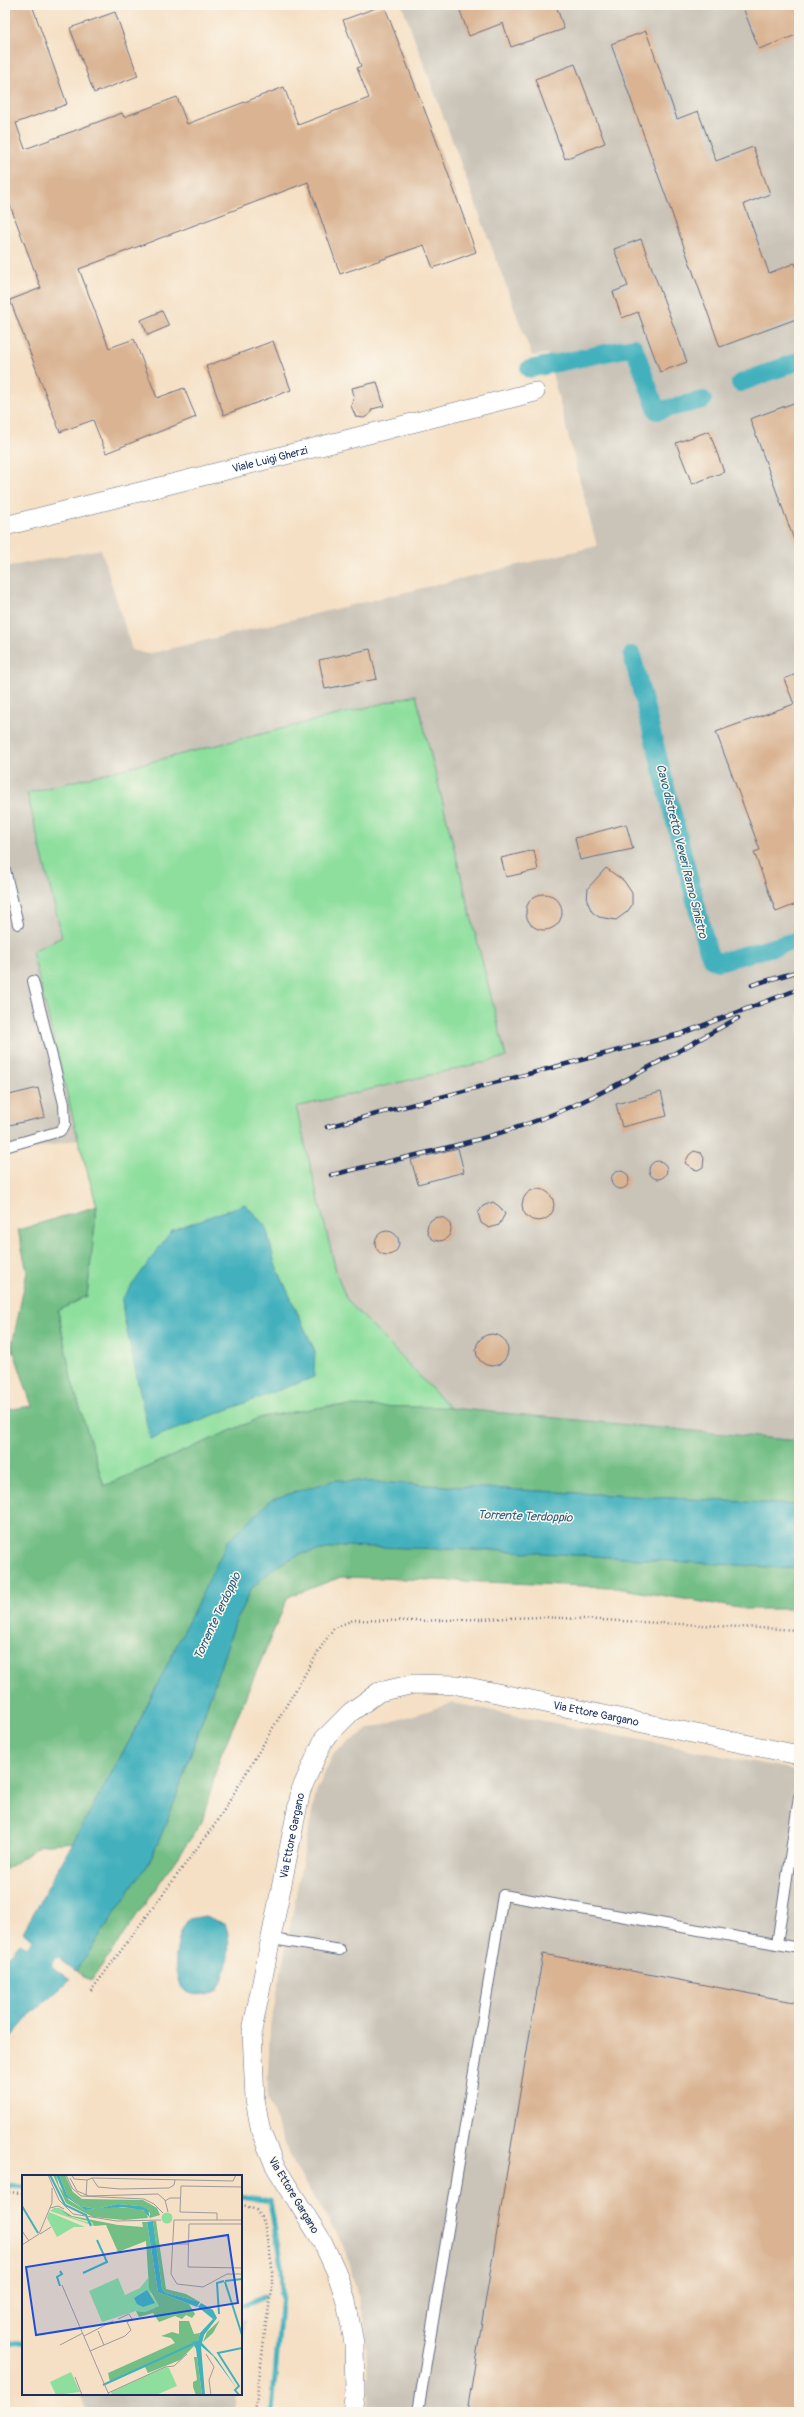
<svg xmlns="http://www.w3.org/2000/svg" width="804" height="2417" font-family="Pangolin,sans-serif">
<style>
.industrial{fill:#c9c3b8}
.green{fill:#8edf9e;stroke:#54877e;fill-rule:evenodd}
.forest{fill:#72be85;stroke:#467672}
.water{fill:#42b1bd;stroke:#2e708e}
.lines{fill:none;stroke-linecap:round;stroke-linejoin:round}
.stream{stroke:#42b1bd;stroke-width:5}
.canal{stroke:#42b1bd;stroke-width:18}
.river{stroke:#42b1bd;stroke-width:31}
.building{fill:#d9b392}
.service-casing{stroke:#676d82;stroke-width:12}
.minor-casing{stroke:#676d82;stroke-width:20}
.path{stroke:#676d82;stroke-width:2.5;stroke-dasharray:1 3;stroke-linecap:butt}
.service{stroke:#fff;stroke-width:10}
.minor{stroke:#fff;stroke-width:19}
.rail-casing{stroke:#1b2f5e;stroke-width:4.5}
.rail{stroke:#fbf7ec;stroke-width:3;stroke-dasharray:9;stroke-linecap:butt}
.labels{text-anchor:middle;stroke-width:3;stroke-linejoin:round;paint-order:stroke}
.street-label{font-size:11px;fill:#1b2f5e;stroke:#fbf7ec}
.water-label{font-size:12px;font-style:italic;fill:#295c7f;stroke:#fbf7ec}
.inset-river{fill:none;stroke:#42b1bd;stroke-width:2}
.inset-road{fill:none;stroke:#9e999c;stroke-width:1}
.view{fill:#1d4ed8;fill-opacity:0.15;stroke:#1d4ed8;stroke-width:2}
.inset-edge{fill:none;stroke:#1b2f5e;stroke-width:2}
</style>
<rect width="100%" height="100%" fill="#fbf7ec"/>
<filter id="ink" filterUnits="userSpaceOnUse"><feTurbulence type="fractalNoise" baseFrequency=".025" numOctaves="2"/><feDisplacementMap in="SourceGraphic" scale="8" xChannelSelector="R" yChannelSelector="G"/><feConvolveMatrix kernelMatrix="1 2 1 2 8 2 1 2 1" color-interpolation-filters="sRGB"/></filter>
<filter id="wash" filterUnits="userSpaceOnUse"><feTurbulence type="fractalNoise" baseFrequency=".012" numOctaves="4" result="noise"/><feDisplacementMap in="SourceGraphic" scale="16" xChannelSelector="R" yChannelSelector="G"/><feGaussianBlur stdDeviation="0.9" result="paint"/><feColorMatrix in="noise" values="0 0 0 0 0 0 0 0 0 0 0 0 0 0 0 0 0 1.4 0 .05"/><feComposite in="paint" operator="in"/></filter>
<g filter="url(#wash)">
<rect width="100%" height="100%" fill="#f5e0c5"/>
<g class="industrial">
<path d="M402 5H799V1441L440 1407 329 1406 262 1417 80 1497 18 1230 97 1206 78 1139 5 1156V567L101 549 132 650 148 654 597 546 547 354 532 356Z"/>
<path d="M453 1703 799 1771V2412H367L369 2402 365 2321 344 2247 292 2162 267 2098 270 2028 316 1792 334 1753 368 1729Z"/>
<path d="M246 2319 241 2360V2320Z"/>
<path d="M80 2394H236L234 2412H87Z"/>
</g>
<path class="green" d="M416 695 506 1057 296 1107 337 1275 347 1300 450 1408 329 1406 262 1417 104 1486 72 1382 58 1311 87 1296 97 1206 78 1139 32 951 62 937 27 793ZM266 1227 275 1264 315 1351 151 1439 124 1317 122 1299Z"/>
<g class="forest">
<path d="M97 1206 87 1296 58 1311 72 1382 104 1486 262 1417 329 1406 440 1407 799 1441V1505L335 1480 132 1736 74 1842 40 1845 5 1870V1410L32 1406 12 1346 27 1272 18 1230Z"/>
<path d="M343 1546 512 1551 799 1569V1609H745L610 1587 406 1579 341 1577 288 1597 220 1757 202 1822 91 1981 76 1971 152 1857 174 1803 236 1620 251 1589 275 1567 300 1554Z"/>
</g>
<g class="water">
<path d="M245 1204 266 1227 275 1264 315 1351 314 1377 150 1439 124 1317 122 1299 172 1230Z"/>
<path d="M335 1480 799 1505V1569L512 1551 343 1546 300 1554 275 1567 251 1589 236 1620 174 1803 152 1857 76 1971 23 1932 132 1736 228 1541 272 1499Z"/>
<path d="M205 1916 225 1924C233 1942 227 1974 217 1991 185 2002 174 1988 176 1956 178 1941 179 1931 189 1919Z"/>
<path d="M20 1943 70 1980 32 2013 5 2044V1960Z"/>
</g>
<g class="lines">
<g class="stream">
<path d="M5 2186 23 2187"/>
<path d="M241 2196 270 2201 281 2265 282 2294"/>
<path d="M241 2306 265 2296"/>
<path d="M5 2345 23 2343"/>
<path d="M272 2412 282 2294H280"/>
</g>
<g class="canal">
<path d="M529 369 634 347 657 411 703 400"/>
<path d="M740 383 799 361"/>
<path d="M632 655 708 951 712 960 718 962 799 940"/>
</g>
<path class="river" d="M5 2002 71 1914"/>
</g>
<g id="blocks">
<g class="building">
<path d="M5 5H32L67 104 16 123 25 149 122 113 124 117 177 97 187 124 284 87 298 125 369 98 357 68 361 66 343 20 384 5 435 137 476 252 433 268 424 245 340 274 308 182 79 269 109 348 134 339 157 398 184 388 196 417 106 453 93 420 60 432 10 300 41 288 5 192Z"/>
<path d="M458 5H556L564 29 511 47 503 23 469 36Z"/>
<path d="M742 5H799V34L759 49Z"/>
<path d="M115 12 138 76 94 93 70 28Z"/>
<path d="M646 31 677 119 698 111 716 161 753 147 770 194 744 204 769 273 795 263 799 275V318L720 347 611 44Z"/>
<path d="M575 64 605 143 565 159 535 79Z"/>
<path d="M641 239 687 362 660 372 638 312 622 318 613 292 628 286 614 249Z"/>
<path d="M162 311 169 326 148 335 141 320Z"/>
<path d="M273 341 291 390 224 415 206 366Z"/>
<path d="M377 382 384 406 372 409 370 414 364 418 356 417 351 406 354 396 352 388Z"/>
<path d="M799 401V548H797L750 419Z"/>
<path d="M709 431 724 472 692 484 676 443Z"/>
<path d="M370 649 377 679 325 689 319 660Z"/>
<path d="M799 673V903L776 912 754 852 760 850 716 732 794 704 784 679Z"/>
<path d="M626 824 633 849 580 860 575 838Z"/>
<path d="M534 850 538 870 506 877 501 858Z"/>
<path d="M606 868 624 881 632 893V905L627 912 616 920 599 917 592 912 587 901 588 888Z"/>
<circle cx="544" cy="912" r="18"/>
<path d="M38 1088 45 1117 5 1126V1096Z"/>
<path d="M661 1092 667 1116 622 1127 616 1104Z"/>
<path d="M458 1148 464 1172 418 1184 411 1160Z"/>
<path d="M694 1151 701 1153 704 1158 703 1167 698 1170 693 1169 685 1163 689 1155Z"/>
<circle cx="658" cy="1170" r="9"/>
<circle cx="620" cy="1180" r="9"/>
<circle cx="538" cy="1205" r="16"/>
<path d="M493 1202 500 1207 505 1214 499 1225 489 1228 481 1223 478 1213 483 1206Z"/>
<circle cx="439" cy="1229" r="12"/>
<circle cx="387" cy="1243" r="12"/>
<circle cx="492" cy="1350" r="16"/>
<path d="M543 1954 799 2003V2412H467Z"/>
</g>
</g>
</g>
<g filter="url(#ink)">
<use href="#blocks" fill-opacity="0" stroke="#676d82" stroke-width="1"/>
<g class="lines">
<g class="service-casing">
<g id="service">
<path d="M5 870 18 924"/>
<path d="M5 1147 60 1131 65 1125 64 1104 33 981"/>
<path d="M272 1939 340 1950"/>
<path d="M777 1944 799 1797"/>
<path d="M418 2412 503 1895 799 1948"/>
</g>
</g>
<g class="minor-casing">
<g id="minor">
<path id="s1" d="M5 526 535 392"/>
<path id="s2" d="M352 2412 355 2392 354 2343 346 2301 336 2271 322 2241 275 2166 261 2132 255 2100 252 2031 301 1790 324 1739 351 1712 379 1692 414 1684 458 1685 799 1755"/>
</g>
</g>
<g class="path">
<path d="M91 1991 218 1820 323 1644 334 1628 353 1620 414 1621 542 1617 799 1630"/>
<path d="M5 2192 23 2193"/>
<path d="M241 2204 256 2210 264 2222 272 2266V2291L266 2323 255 2412"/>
</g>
<use href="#service" class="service"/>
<use href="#minor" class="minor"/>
<g class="rail-casing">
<g id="rail">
<path d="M752 985 799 971"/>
<path d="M327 1127 680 1034 799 989"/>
<path d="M331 1175C400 1158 471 1145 538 1120 608 1094 673 1053 738 1018"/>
</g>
</g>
<use href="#rail" class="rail"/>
</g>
</g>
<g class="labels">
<g class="street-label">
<text dy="4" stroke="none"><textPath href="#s1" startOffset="273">Viale Luigi Gherzi</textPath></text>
<text dy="4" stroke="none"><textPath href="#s2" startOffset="999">Via Ettore Gargano</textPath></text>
<text dy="4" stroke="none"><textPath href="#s2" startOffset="603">Via Ettore Gargano</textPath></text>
<text transform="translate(294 2195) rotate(59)" y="4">Via Ettore Gargano</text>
</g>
<g class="water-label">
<text transform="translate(682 851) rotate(76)" y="4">Cavo distretto Veveri Ramo Sinistro</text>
<text transform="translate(525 1516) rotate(2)" y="4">Torrente Terdoppio</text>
<text transform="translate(217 1616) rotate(-65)" y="4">Torrente Terdoppio</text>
</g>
</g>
<g transform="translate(22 2175)">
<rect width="220" height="220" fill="#f5e0c5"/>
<path d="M32 33H37L46 41 64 47 69 46 72 51 28 36ZM27 37 63 52H52L35 62 25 43ZM139.5 43a5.5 5.5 0 1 1 11 0a5.5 5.5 0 1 1-11 0ZM96 103 103 120 118 113 126 103 129 119 137 131 123 137 114 136 80 147 67 116ZM143 192 147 193 155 211 134 220H90L89 217ZM49 197 58 217 34 220 28 207Z" fill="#8edf9e"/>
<path d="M31 0H34L37 11 47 25 63 35 95 32 118 34 124 37 126 43 102 45 71 42 44 28ZM37 0H43L51 17 60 24 121 25 135 33 138 40 128 43V38L118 31 95 29 74 34 58 31 45 20ZM37 33 50 41 96 50 121 52 120 47H125L136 117 167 129 173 139 170 143 164 140 160 144 153 141 137 147 131 138 117 142 114 136 123 137 137 131 127 114 124 66 96 77 84 50 72 51 70 47 46 41ZM131 46H134L144 114 164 119 178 127 144 118 140 114ZM198 145 191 158 181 167 185 157ZM157 146H167L172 159 178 158 176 167H171L172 171 158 185 126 198 123 192 88 207 86 198 153 168 149 163 139 161 150 157 157 159ZM172 182H175L180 220H174L171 212V207L175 205Z" fill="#72be85"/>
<path d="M34 0H37L45 20 58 31 74 34 95 29 118 31 126 35 128 43 121 35 100 32 63 35 43 21ZM131 46 140 114 144 118 178 127 175 132 136 117 125 47ZM125 115 133 128 121 132 115 129 112 123ZM179 128 191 135 195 143 182 160 180 168 195 184 215 214 191 181 179 171 183 220H180L174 174 170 167 176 166 178 158 191 144 176 132Z" fill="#42b1bd"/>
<path class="inset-river" d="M28 0 43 30 64 40 69 51M0 31 16 58M61 98 85 87 75 65M203 106 220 104M203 107 220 160M38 111 35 102 40 99 38 96M197 139 195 108 202 106M81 210 171 169M217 220 213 215 217 211 196 178 220 173"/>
<path class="inset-road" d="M26 0 37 25 51 39 95 46 139 45M44 0 50 13 59 21 122 24 132 29 141 38M50 0 52 4 65 5M48 3 55 16 67 21 136 19 143 25 146 37M70 3 76 12 98 14 147 13 152 10 153 5M64 21 65 5 70 3 211 6 214 0M143 26 148 23H159M28 33 36 31 42 34M195 45V38L158 37 159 11 220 12M220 45H152L149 99 155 109 181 112 205 99H220M220 49H167L166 92 220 93M0 56 7 66M18 59 29 52M150 69H167M0 70 17 59 30 28V13M40 110 87 220M76 156 82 170 103 161 109 155 105 147 110 144 107 139 96 144M62 161 91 146M38 170 61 158M68 176 82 170M184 179 192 192 187 205 189 220M53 202 60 220M86 218 143 192 152 191 165 179"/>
<path class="view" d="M206 60 216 128 14 160 4 92Z"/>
<rect width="220" height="220" class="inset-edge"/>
</g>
<rect width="804" height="2417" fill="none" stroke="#fbf7ec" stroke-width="20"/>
</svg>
